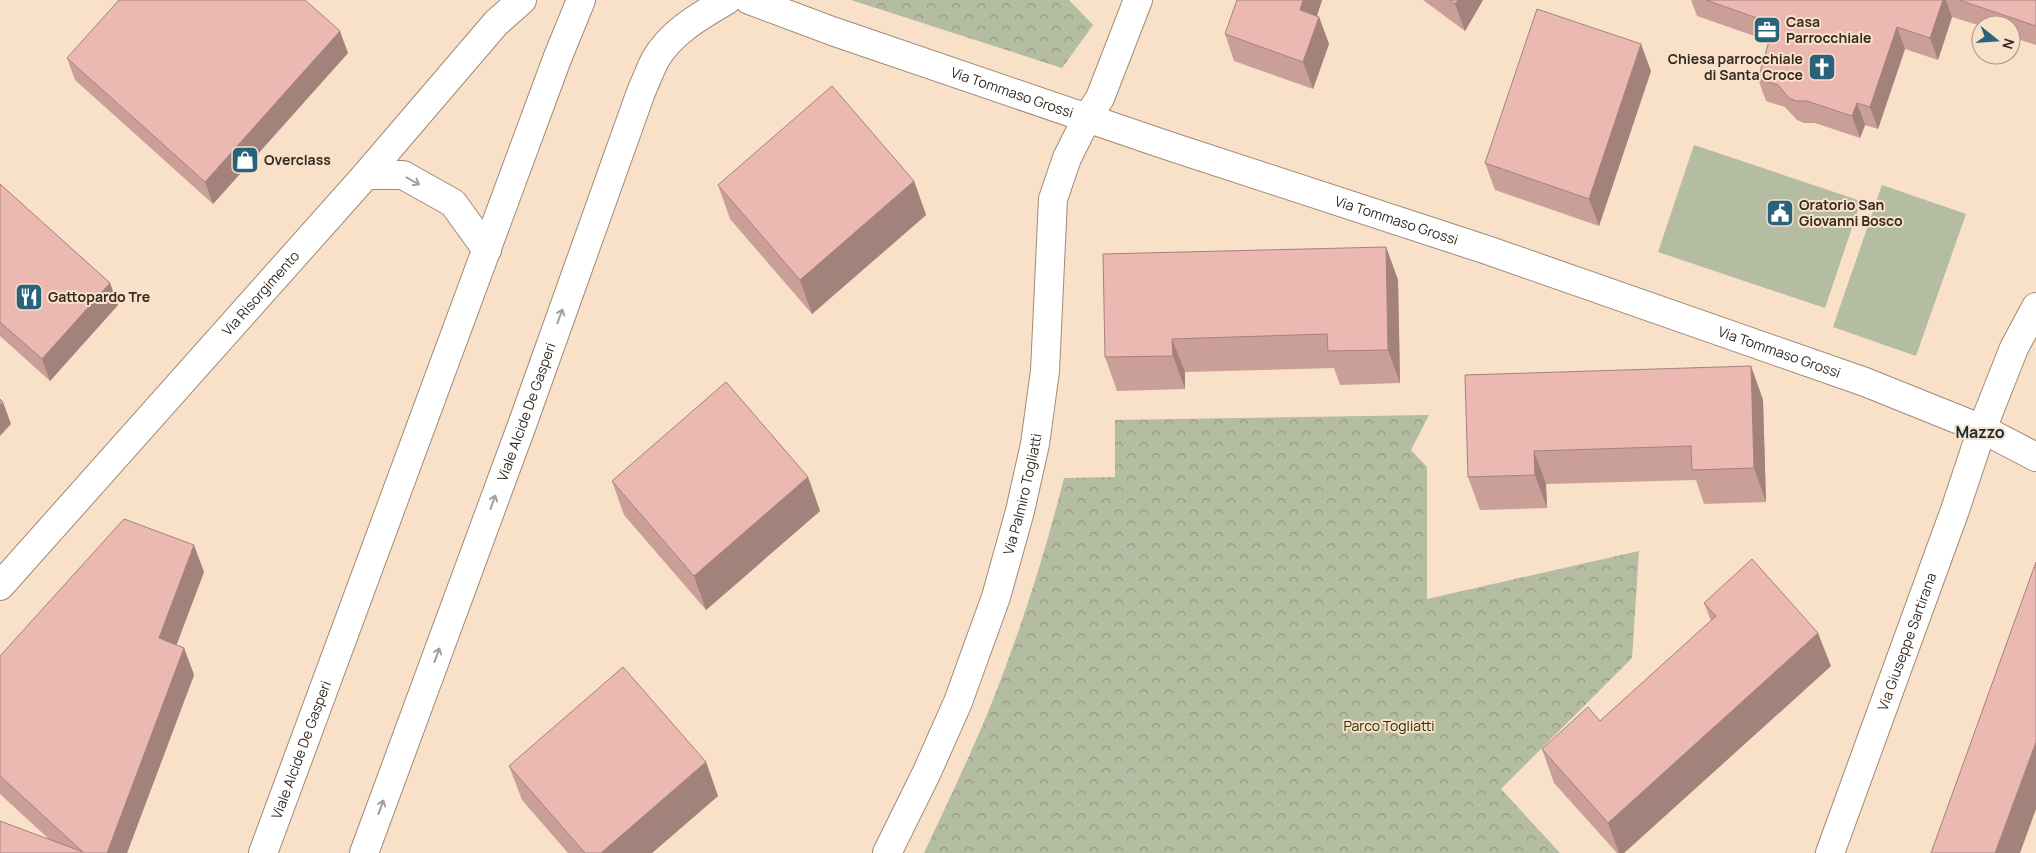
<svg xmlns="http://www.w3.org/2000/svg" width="2036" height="853" font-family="Manrope,sans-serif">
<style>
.park{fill:url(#park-crowns)}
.garden{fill:#b4bca1}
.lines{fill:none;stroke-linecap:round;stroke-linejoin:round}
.minor-casing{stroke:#a18b76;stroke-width:30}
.tertiary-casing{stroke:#a18b76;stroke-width:30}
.minor{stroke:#fff;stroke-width:28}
.tertiary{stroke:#fff;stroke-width:28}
.wall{fill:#ca9f98}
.shaded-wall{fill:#a4827c}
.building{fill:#ebb9b1;stroke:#a4827c}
.oneway{stroke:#a39f9b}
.labels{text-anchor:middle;stroke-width:4;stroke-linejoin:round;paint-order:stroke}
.poi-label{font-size:14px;font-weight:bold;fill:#332a21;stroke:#f8e0c9;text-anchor:start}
.street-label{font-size:14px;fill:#332a21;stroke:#f8e0c9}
.park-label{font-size:14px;fill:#272f00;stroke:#f8e0c9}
.quarter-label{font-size:16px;font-weight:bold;fill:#122d39;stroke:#f8e0c9}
</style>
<defs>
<pattern id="park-crowns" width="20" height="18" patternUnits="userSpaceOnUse" patternTransform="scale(1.25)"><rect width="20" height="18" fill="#b4bca1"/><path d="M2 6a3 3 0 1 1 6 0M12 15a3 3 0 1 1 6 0" fill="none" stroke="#939983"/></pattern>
</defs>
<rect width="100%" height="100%" fill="#f8e0c9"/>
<g class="park">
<path d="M851 0H1069L1093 25 1062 68Z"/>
<path d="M1429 415 1411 450 1427 467V599L1639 551 1632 658 1501 789 1560 853H924C951 795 979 738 1001 679 1026 613 1047 546 1064 478L1115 477V420Z"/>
</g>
<g class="garden">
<path d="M1694 145 1861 201 1825 308 1658 252Z"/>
<path d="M1882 185 1966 214 1916 356 1833 327Z"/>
</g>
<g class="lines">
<g class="minor-casing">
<g id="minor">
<path id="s1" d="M749 0 832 31 1166 145 1487 250 1865 382 1982 429 2036 457"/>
<path d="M366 175H403L453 203 487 250"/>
<path id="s2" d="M0 586 366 175 496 23 522 0"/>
<path id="s3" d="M364 853 522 425 641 92C646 81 650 70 655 60 671 32 700 16 727 0"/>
<path id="s4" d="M887 853 927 772 958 702 996 597 1020 511 1035 444 1045 371 1053 199 1067 158 1087 118 1100 98 1138 0"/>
<path id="s5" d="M1830 853 1955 510 1982 429 2014 348 2036 307"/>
</g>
</g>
<g class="tertiary-casing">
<g id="tertiary">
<path id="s6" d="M263 853 557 59 581 0"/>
</g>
</g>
<use href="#minor" class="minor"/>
<use href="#tertiary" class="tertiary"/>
</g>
<g class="wall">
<path d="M1322 0 1317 16 1319 17 1329 44 1313 89 1234 61 1225 34Z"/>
<path d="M1423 0H1483L1465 31Z"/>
<path d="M1691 0H2036V45L2011 37V25H1981V26L1952 17 1938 60 1905 49 1878 129 1865 125 1860 138 1815 123H1804L1797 120 1785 107 1766 101 1758 79 1769 41 1697 16Z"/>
<path d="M348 53 213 204 75 80 67 58Z"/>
<path d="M1651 71 1599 226 1495 190 1485 163Z"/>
<path d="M914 181 926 215 812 314 730 219 718 185Z"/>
<path d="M0 184 110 283 118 305 50 381 0 336Z"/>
<path d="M1386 247 1398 280 1400 383 1340 385 1334 368 1185 372V389L1117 391 1105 357Z"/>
<path d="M1751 366 1763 400 1766 502 1704 504 1696 480 1546 484 1547 508 1480 510 1468 477Z"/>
<path d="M808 477 820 511 706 610 624 515 612 481Z"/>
<path d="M204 572 176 645 184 648 194 675 127 853H0L50 840 0 794V656Z"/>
<path d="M1704 603 1831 666 1624 853H1617L1554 783 1542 749 1600 721 1711 621Z"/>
<path d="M706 762 718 796 652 853H568L522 800 509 766Z"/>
</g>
<g class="shaded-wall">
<path d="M1303 0H1322L1310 37 1300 10Z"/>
<path d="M1458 0H1483L1465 31 1455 4Z"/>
<path d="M1943 0H1946L1952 17 1938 60 1930 38Z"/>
<path d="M1319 17 1329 44 1313 89 1303 62Z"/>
<path d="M1897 27 1905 49 1878 129 1870 107Z"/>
<path d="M340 31 348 53 213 204 205 182Z"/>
<path d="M1641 44 1651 71 1599 226 1589 199Z"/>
<path d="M1857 103 1865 125 1860 138 1852 116Z"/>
<path d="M914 181 926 215 812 314 800 280Z"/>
<path d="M1386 247 1398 280 1400 383 1388 350Z"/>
<path d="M110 283 118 305 50 381 42 359Z"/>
<path d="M1172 339 1185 372V389L1173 356Z"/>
<path d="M1751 366 1763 400 1766 502 1754 468Z"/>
<path d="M3 402 11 424 0 436V405Z"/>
<path d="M1534 451 1546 484 1547 508 1535 475Z"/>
<path d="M808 477 820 511 706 610 694 576Z"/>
<path d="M194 545 204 572 169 665 159 638Z"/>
<path d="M1818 633 1831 666 1624 853H1619L1608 823Z"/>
<path d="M184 648 194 675 127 853H107Z"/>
<path d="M2036 742V809L2020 853H1995Z"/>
<path d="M706 762 718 796 652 853H601Z"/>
</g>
<g class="building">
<path d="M119 0H305L340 31 205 182 67 58Z"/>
<path d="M1237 0H1303L1300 10 1319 17 1303 62 1225 34Z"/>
<path d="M1450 0H1458L1455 4Z"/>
<path d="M1706 0H1943L1930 38 1897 27 1870 107 1857 103 1852 116 1807 101H1796L1789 98 1778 85 1758 79 1774 24Z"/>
<path d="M1959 0H2036V26Z"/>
<path d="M1537 9 1641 44 1589 199 1485 163Z"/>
<path d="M832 86 914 181 800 280 718 185Z"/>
<path d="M0 184 110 283 42 359 0 322Z"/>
<path d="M1386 247 1388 350 1328 351 1327 334 1172 339 1173 356 1105 357 1103 254Z"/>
<path d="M1751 366 1754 468 1692 470 1691 446 1534 451 1535 475 1468 477 1465 375Z"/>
<path d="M726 382 808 477 694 576 612 481Z"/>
<path d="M0 399 3 402 0 405Z"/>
<path d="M124 519 194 545 159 638 184 648 107 853H0V821L83 852 0 776V656Z"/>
<path d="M1752 559 1818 633 1608 823 1542 749 1588 707 1600 721 1716 616 1704 603Z"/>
<path d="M2036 562V742L1995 853H1931Z"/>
<path d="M623 667 706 762 601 853H585L509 766Z"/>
</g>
<defs><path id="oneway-shaft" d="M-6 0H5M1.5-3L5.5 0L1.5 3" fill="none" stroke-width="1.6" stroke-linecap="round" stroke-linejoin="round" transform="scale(1.25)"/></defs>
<g class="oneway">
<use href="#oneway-shaft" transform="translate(413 181) rotate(29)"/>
<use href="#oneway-shaft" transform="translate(560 316) rotate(-70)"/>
<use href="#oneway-shaft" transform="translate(493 502) rotate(-70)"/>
<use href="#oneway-shaft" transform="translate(437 655) rotate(-70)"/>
<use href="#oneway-shaft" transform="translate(381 807) rotate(-70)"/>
</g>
<defs>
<g id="office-square" transform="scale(1.4375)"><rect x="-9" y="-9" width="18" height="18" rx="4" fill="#28627b" stroke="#f8e0c9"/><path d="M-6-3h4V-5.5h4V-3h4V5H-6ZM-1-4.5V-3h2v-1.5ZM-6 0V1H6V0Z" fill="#fff"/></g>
<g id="church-square" transform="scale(1.4375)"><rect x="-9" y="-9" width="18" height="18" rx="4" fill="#28627b" stroke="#f8e0c9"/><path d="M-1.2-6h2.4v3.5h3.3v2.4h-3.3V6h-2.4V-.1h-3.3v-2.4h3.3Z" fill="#fff"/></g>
<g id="shop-square" transform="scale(1.4375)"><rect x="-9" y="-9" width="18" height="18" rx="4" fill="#28627b" stroke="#f8e0c9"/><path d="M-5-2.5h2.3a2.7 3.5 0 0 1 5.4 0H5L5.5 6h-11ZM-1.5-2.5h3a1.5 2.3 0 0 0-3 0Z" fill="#fff"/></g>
<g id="civic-square" transform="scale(1.4375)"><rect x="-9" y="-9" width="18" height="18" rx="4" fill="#28627b" stroke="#f8e0c9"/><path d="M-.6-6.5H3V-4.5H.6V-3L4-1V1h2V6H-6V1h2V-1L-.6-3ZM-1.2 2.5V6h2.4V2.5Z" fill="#fff"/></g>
<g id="restaurant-square" transform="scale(1.4375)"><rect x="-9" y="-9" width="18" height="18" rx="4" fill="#28627b" stroke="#f8e0c9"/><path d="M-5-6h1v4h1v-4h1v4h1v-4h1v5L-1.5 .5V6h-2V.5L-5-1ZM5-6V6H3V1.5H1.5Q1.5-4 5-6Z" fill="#fff"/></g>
</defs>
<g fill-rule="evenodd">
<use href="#office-square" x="1767" y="30"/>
<use href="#church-square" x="1822" y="67"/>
<use href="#shop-square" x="245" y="160"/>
<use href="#civic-square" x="1780" y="213"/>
<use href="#restaurant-square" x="29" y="297"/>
</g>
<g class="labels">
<g class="poi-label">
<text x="1786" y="27">Casa<tspan x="1786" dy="16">Parrocchiale</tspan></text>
<text x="1803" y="64" text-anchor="end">Chiesa parrocchiale<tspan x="1803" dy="16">di Santa Croce</tspan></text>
<text x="264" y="165">Overclass</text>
<text x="1799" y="210">Oratorio San<tspan x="1799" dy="16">Giovanni Bosco</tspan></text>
<text x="48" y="302">Gattopardo Tre</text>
</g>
<g class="street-label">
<text dy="5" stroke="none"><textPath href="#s1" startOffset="279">Via Tommaso Grossi</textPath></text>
<text dy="5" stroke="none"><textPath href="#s1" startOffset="684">Via Tommaso Grossi</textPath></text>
<text dy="5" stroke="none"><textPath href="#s2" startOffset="392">Via Risorgimento</textPath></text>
<text dy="5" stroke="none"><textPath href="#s1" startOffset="1089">Via Tommaso Grossi</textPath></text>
<text dy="5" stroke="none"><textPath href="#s3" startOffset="470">Viale Alcide De Gasperi</textPath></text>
<text dy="5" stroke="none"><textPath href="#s4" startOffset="385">Via Palmiro Togliatti</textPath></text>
<text dy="5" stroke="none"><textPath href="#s5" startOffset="225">Via Giuseppe Sartirana</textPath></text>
<text dy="5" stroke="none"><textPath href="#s6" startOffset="110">Viale Alcide De Gasperi</textPath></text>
</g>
<g class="park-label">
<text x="1389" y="731">Parco Togliatti</text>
</g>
<g class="quarter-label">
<text x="1980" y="438">Mazzo</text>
</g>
</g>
<g transform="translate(1996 40) rotate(107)"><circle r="24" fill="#f8e0c9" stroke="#a99786"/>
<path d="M0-4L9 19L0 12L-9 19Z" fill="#28627b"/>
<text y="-8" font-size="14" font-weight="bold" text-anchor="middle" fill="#332a21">N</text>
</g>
</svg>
